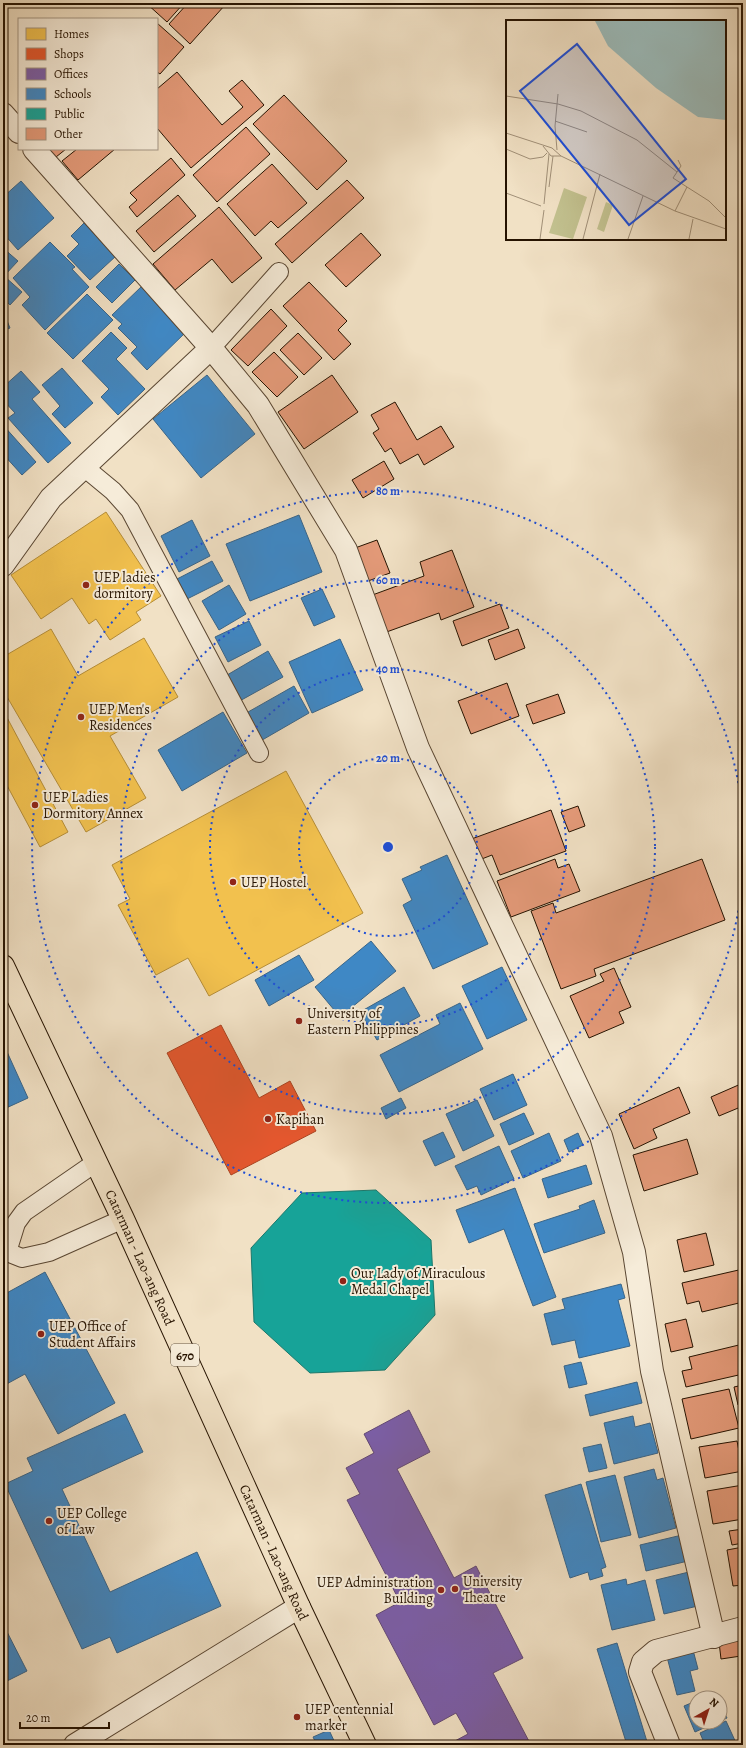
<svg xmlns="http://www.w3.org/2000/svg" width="746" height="1748" font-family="Alegreya,serif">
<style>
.homes{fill:#f2c14e;stroke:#b58d37}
.shops{fill:#e4572e;stroke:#ab4320}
.offices{fill:#7b5ea7;stroke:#624875}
.schools{fill:#3f88c5;stroke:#38658a}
.public{fill:#17a398;stroke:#1c786b}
.building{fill:#e49a79;stroke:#261301}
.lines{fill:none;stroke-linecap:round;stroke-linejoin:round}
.service-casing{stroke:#594632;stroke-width:20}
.minor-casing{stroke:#594632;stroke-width:24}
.primary-casing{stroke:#261301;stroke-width:24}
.service{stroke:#f6ecd9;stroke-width:18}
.minor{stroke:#f6ecd9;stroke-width:22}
.primary{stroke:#f1e1c5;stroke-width:22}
.ring{fill:none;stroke:#1d4ed8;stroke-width:2;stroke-dasharray:2 4}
.poi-dot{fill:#8f2418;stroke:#f6ecd9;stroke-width:1.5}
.labels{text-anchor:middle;stroke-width:4;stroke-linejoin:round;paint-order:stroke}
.shield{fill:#f6ecd9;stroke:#645442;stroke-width:1}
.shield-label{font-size:13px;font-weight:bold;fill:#261301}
.poi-label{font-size:14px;fill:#261301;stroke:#f6ecd9;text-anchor:start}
.street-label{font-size:14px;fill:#261301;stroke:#f6ecd9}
.inset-road{fill:none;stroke:#a08f77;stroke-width:1}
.view{fill:#1d4ed8;fill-opacity:0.15;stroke:#1d4ed8;stroke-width:2}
.inset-edge{fill:none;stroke:#261301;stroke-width:2}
.centre{fill:#1d4ed8;stroke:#f6ecd9;stroke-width:2}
.ring-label{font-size:12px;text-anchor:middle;font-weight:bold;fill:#1d4ed8;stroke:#f6ecd9;stroke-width:4;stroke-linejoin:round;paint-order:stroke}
</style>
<rect width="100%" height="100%" fill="#f1e1c5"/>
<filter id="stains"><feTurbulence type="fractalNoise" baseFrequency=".005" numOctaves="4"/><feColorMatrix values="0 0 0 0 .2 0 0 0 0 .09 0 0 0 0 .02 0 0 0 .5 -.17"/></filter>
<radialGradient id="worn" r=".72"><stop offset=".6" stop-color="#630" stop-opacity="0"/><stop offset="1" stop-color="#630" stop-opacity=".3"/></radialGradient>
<g class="homes">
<path d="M106 512 161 596 136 612 141 620 110 640 96 619 89 624 72 598 41 619 11 575Z"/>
<path d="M51 629 78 676 144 638 178 697 110 736 146 798 86 832 3 690V657Z"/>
<path d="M3 710 68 832 40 847 3 778Z"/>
<path d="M286 771 363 913 209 996 188 958 156 975 118 905 130 899 112 865Z"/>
</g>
<path class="shops" d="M221 1025 259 1098 290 1081 316 1131 231 1175 167 1053Z"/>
<path class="offices" d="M409 1410 430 1452 397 1469 454 1578 476 1566 523 1658 493 1673 531 1745H454L453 1742 468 1734 456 1713 434 1725 376 1615 400 1602 347 1500 360 1494 346 1468 374 1453 364 1434Z"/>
<g class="schools">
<path d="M21 181 54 218 18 250 3 233V197Z"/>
<path d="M84 223 116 256 90 280 67 256 79 244 71 236Z"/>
<path d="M50 242 75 267 72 269 89 287 45 330 22 305 30 297 13 278Z"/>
<path d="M3 248 18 261 4 276 22 292 10 305 3 298Z"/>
<path d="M119 264 135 280 112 303 96 287Z"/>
<path d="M142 286 187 331 147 370 131 353 137 347 118 328 122 324 112 315Z"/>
<path d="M87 294 113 320 73 359 47 333Z"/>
<path d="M3 311 10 328 3 331Z"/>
<path d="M111 332 127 348 116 359 145 389 118 415 101 397 109 389 82 361Z"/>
<path d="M62 368 93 403 65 428 52 414 60 406 42 385Z"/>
<path d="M21 371 40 392 32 399 71 443 48 463 8 418 15 413 3 400V387Z"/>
<path d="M207 375 255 434 201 478 153 419Z"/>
<path d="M3 425 36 462 22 475 3 454Z"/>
<path d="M299 515 322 572 250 601 226 544Z"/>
<path d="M192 520 210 556 179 572 161 536Z"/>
<path d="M212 561 223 581 187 599 177 579Z"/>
<path d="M229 585 246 614 219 630 202 601Z"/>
<path d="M322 589 335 617 314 626 301 598Z"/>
<path d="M249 621 261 645 228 662 215 637Z"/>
<path d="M340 639 363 690 312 713 289 662Z"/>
<path d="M268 651 283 677 236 703 222 678Z"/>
<path d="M294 686 309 713 257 743 241 716Z"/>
<path d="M223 712 247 753 182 791 158 750Z"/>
<path d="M447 855 488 944 433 969 403 905 412 900 402 879 422 870 420 867Z"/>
<path d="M371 941 396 971 340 1017 315 987Z"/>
<path d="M299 955 314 980 269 1006 255 980Z"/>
<path d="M502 967 527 1020 487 1039 462 986Z"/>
<path d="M404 987 420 1016 377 1040 360 1012Z"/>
<path d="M460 1003 483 1049 399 1092 380 1055 440 1024 436 1015Z"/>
<path d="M3 1043 28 1098 4 1109 3 1106Z"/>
<path d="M513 1074 527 1105 494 1120 480 1089Z"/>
<path d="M401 1098 406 1108 386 1119 381 1108Z"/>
<path d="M477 1100 494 1136 463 1151 446 1114Z"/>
<path d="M524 1113 534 1134 509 1145 500 1124Z"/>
<path d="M443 1132 455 1157 435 1166 423 1141Z"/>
<path d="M549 1133 561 1161 523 1178 511 1151Z"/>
<path d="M578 1133 583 1145 569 1152 564 1140Z"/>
<path d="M499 1146 514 1179 481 1195 477 1186 467 1190 455 1166Z"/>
<path d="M586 1165 592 1184 548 1198 542 1179Z"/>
<path d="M515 1188 556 1297 533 1306 504 1229 469 1243 456 1210Z"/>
<path d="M594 1200 605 1233 544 1253 534 1224 580 1209 579 1206Z"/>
<path d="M45 1272 115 1403 58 1434 25 1374 3 1386V1295Z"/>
<path d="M621 1284 625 1298 618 1300 630 1346 579 1358 575 1340 552 1345 544 1314 565 1309 562 1299Z"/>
<path d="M581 1362 587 1384 569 1388 564 1366Z"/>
<path d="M637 1382 642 1403 590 1416 585 1395Z"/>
<path d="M125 1414 143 1452 62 1489 110 1592 197 1552 221 1606 117 1653 110 1637 82 1649 5 1484 33 1471 27 1458Z"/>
<path d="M633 1416 635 1427 650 1423 658 1453 614 1464 604 1423Z"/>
<path d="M601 1444 607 1468 589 1472 583 1448Z"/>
<path d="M654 1469 657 1480 663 1478 676 1528 639 1538 624 1477Z"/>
<path d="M615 1475 631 1535 601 1542 586 1482Z"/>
<path d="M581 1484 606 1567 601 1569 603 1576 590 1580 588 1572 570 1578 545 1495Z"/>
<path d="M682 1535 688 1561 646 1571 640 1545Z"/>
<path d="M693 1571 702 1605 664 1614 656 1580Z"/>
<path d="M626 1579 627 1585 645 1580 655 1620 612 1630 601 1585Z"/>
<path d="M3 1624 27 1671 3 1683Z"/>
<path d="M617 1643 648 1745H627L597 1649Z"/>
<path d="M693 1650 698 1669 690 1671 695 1691 677 1695 667 1657Z"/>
<path d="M715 1693 717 1698H702Z"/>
<path d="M696 1701V1722H717L695 1732 684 1706Z"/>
<path d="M720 1703 727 1718 720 1721Z"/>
<path d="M726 1721 737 1745H705L700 1733Z"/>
<path d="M329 1730 336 1745H317L313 1737Z"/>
<path d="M120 1740 182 1744V1745H120Z"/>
</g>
<path class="public" d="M376 1190 431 1240 435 1315 385 1370 310 1373 254 1322 251 1248 302 1193Z"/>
<g class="building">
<path d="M146 3H184L167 22Z"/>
<path d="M188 3H223L225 5 190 44 169 24Z"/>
<path d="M157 23 184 47 160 74 157 72Z"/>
<path d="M177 72 222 125 243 107 229 91 242 80 264 105 191 168 157 128V89Z"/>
<path d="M284 95 347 161 317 190 253 124Z"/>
<path d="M246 127 270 154 217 202 193 175Z"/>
<path d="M41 149H66L51 161Z"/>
<path d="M77 149H115L78 180 62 161Z"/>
<path d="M171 158 185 175 137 217 129 207 137 200 130 193Z"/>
<path d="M272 164 307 203 278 228 271 221 255 236 227 204Z"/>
<path d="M347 180 364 198 292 263 275 244Z"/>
<path d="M178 195 196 216 154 252 136 231Z"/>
<path d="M219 207 262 258 232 283 212 259 175 290 153 264Z"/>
<path d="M361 233 381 255 346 287 325 265Z"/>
<path d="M309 282 347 321 338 330 351 344 334 360 283 306Z"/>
<path d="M271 309 287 326 248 366 231 350Z"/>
<path d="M298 333 322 358 304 375 280 350Z"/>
<path d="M274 352 298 377 277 397 252 372Z"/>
<path d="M332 375 358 412 304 449 278 412Z"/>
<path d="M395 402 417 440 441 426 454 447 424 465 418 454 400 464 391 448 385 452 373 433 379 429 371 415Z"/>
<path d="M384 461 394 479 363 498 352 480Z"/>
<path d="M377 540 390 573 368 581 355 548Z"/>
<path d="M452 550 474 607 441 620 439 613 381 634 367 597 424 576 420 562Z"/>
<path d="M500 604 509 628 462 646 453 621Z"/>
<path d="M518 629 525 648 495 660 488 640Z"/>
<path d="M507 683 519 716 471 734 458 701Z"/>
<path d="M558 694 565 713 533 724 526 705Z"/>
<path d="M578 806 585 826 569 832 561 812Z"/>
<path d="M551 810 566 851 500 875 492 855 474 862 466 841Z"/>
<path d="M555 859 558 868 569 864 580 891 511 917 497 881Z"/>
<path d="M702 859 725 920 594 969 596 976 561 989 531 911 553 903 556 913Z"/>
<path d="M614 968 631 1007 619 1012 624 1023 589 1038 570 996 604 981 600 974Z"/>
<path d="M743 1083V1106L719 1116 711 1097Z"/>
<path d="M679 1087 690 1113 653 1129 657 1138 634 1149 619 1114Z"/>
<path d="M687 1139 698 1174 644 1191 633 1155Z"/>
<path d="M706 1233 714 1265 684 1272 677 1240Z"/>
<path d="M743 1269V1302L702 1312 699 1301 687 1304 682 1283Z"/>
<path d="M686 1319 693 1347 671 1352 665 1324Z"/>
<path d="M743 1344V1374L686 1387 682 1371 692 1369 689 1357Z"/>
<path d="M743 1385V1404L738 1405 734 1387Z"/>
<path d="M729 1389 739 1428 691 1439 682 1399Z"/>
<path d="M737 1441 743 1471 705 1478 699 1447Z"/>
<path d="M743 1485V1519L713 1524 707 1491Z"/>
<path d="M743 1529V1543L732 1545 729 1531Z"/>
<path d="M743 1547V1585L733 1586 727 1550Z"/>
<path d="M743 1639V1677L741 1656 721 1659 719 1642Z"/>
</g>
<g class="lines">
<g class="service-casing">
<g id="service">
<path d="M211 348 279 272"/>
<path d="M84 467 113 491 130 510 259 753"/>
<path d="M7 1252 22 1258 49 1252 123 1219"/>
<path d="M3 1254 7 1252 16 1223 24 1212 95 1163"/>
</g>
</g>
<g class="minor-casing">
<g id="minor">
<path d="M3 114 19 132"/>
<path d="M34 149 211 348 258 405 346 550 418 748 601 1136 634 1252 652 1371 714 1637"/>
<path d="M3 565 51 498 211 348"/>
<path d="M75 1745 299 1607"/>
<path d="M669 1745 640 1672 643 1662 656 1651 743 1628"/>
</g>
</g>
<g class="primary-casing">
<g id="primary">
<path id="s1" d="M3 966 123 1219 299 1607 365 1745"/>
</g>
</g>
<use href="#service" class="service"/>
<use href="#minor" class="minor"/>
<use href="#primary" class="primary"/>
</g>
<g class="ring">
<circle cx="388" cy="847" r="89"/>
<circle cx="388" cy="847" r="178"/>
<circle cx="388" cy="847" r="267"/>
<path d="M743 875A356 356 0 1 1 743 819"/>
</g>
<g class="poi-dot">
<circle cx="86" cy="585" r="4"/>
<circle cx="81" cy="717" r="4"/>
<circle cx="35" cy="805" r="4"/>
<circle cx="233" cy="882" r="4"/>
<circle cx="299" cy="1021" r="4"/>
<circle cx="268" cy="1119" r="4"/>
<circle cx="343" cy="1281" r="4"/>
<circle cx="41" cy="1334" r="4"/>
<circle cx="49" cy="1521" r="4"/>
<circle cx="455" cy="1589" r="4"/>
<circle cx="441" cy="1590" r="4"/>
<circle cx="297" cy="1717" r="4"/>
</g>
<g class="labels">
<rect class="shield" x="171" y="1344" width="28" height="22" rx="3"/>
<g class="shield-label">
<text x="185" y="1360">670</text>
</g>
<g class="poi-label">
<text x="94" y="582">UEP ladies<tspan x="94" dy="16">dormitory</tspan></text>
<text x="89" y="714">UEP Men's<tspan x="89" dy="16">Residences</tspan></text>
<text x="43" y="802">UEP Ladies<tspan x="43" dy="16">Dormitory Annex</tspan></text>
<text x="241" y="887">UEP Hostel</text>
<text x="307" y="1018">University of<tspan x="307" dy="16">Eastern Philippines</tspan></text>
<text x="276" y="1124">Kapihan</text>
<text x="351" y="1278">Our Lady of Miraculous<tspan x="351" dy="16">Medal Chapel</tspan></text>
<text x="49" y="1331">UEP Office of<tspan x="49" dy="16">Student Affairs</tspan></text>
<text x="57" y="1518">UEP College<tspan x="57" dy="16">of Law</tspan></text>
<text x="463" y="1586">University<tspan x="463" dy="16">Theatre</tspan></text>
<text x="433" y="1587" text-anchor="end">UEP Administration<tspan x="433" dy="16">Building</tspan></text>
<text x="305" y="1714">UEP centennial<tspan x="305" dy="16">marker</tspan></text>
</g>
<g class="street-label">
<text dy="5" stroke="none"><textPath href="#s1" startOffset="322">Catarman - Lao-ang Road</textPath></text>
<text dy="5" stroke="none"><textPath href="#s1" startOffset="646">Catarman - Lao-ang Road</textPath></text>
</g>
</g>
<g transform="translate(506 20)">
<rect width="220" height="220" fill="#f1e1c5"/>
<path d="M58 168 81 177 67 219 43 213ZM100 182 107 185 98 212 91 209Z" fill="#c2c18f"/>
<path d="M89 1H220V100L192 97 150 68 102 26Z" fill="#9cbcbb"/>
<path class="inset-road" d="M0 76 52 84 75 91 131 120 171 152M49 101 81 112M0 113 46 128 55 136 169 191 220 209M37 126 45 136H55M0 129 24 139 37 137 41 133M51 130 49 106 52 74M172 140 175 146 167 158 181 167M43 167 47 136M0 173 35 186M38 184 43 134M169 191 181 167 203 181 220 198M34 219 38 190M77 219 94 154M122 219 137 176M183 219 187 199"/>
<path class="view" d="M71 24 180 159 123 205 14 71Z"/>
<rect width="220" height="220" class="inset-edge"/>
</g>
<circle cx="388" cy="847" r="6" class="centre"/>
<g class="ring-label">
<text x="388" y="495">80 m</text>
<text x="388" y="584">60 m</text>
<text x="388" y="673">40 m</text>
<text x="388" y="762">20 m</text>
</g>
<rect width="746" height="1748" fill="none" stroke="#f1e1c5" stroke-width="16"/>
<rect x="4" y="4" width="738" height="1740" fill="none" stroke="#261301" stroke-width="2"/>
<rect x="8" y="8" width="730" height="1732" fill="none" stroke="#261301"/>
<rect x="18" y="18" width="140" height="132" fill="#f6ecd9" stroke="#a39583"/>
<rect x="26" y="28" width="20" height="12" fill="#f2c14e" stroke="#a39583"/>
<text x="54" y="38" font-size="12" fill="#261301">Homes</text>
<rect x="26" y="48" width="20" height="12" fill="#e4572e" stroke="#a39583"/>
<text x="54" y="58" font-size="12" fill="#261301">Shops</text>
<rect x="26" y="68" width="20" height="12" fill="#7b5ea7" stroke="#a39583"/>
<text x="54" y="78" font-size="12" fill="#261301">Offices</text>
<rect x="26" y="88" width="20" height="12" fill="#3f88c5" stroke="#a39583"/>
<text x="54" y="98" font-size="12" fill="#261301">Schools</text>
<rect x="26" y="108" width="20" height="12" fill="#17a398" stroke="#a39583"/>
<text x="54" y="118" font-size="12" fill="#261301">Public</text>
<rect x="26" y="128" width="20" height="12" fill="#e49a79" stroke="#a39583"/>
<text x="54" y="138" font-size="12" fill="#261301">Other</text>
<g transform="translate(708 1710) rotate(39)"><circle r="19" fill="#f6ecd9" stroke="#a39583"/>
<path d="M0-3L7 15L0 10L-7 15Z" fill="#8f2418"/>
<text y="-6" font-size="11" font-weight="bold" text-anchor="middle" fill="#261301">N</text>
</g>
<path d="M20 1722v6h89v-6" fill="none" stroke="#261301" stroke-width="2"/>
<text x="26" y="1722" font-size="12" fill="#261301" stroke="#f6ecd9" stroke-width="3" paint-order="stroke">20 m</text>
<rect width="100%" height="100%" filter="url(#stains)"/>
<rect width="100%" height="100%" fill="url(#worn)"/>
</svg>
